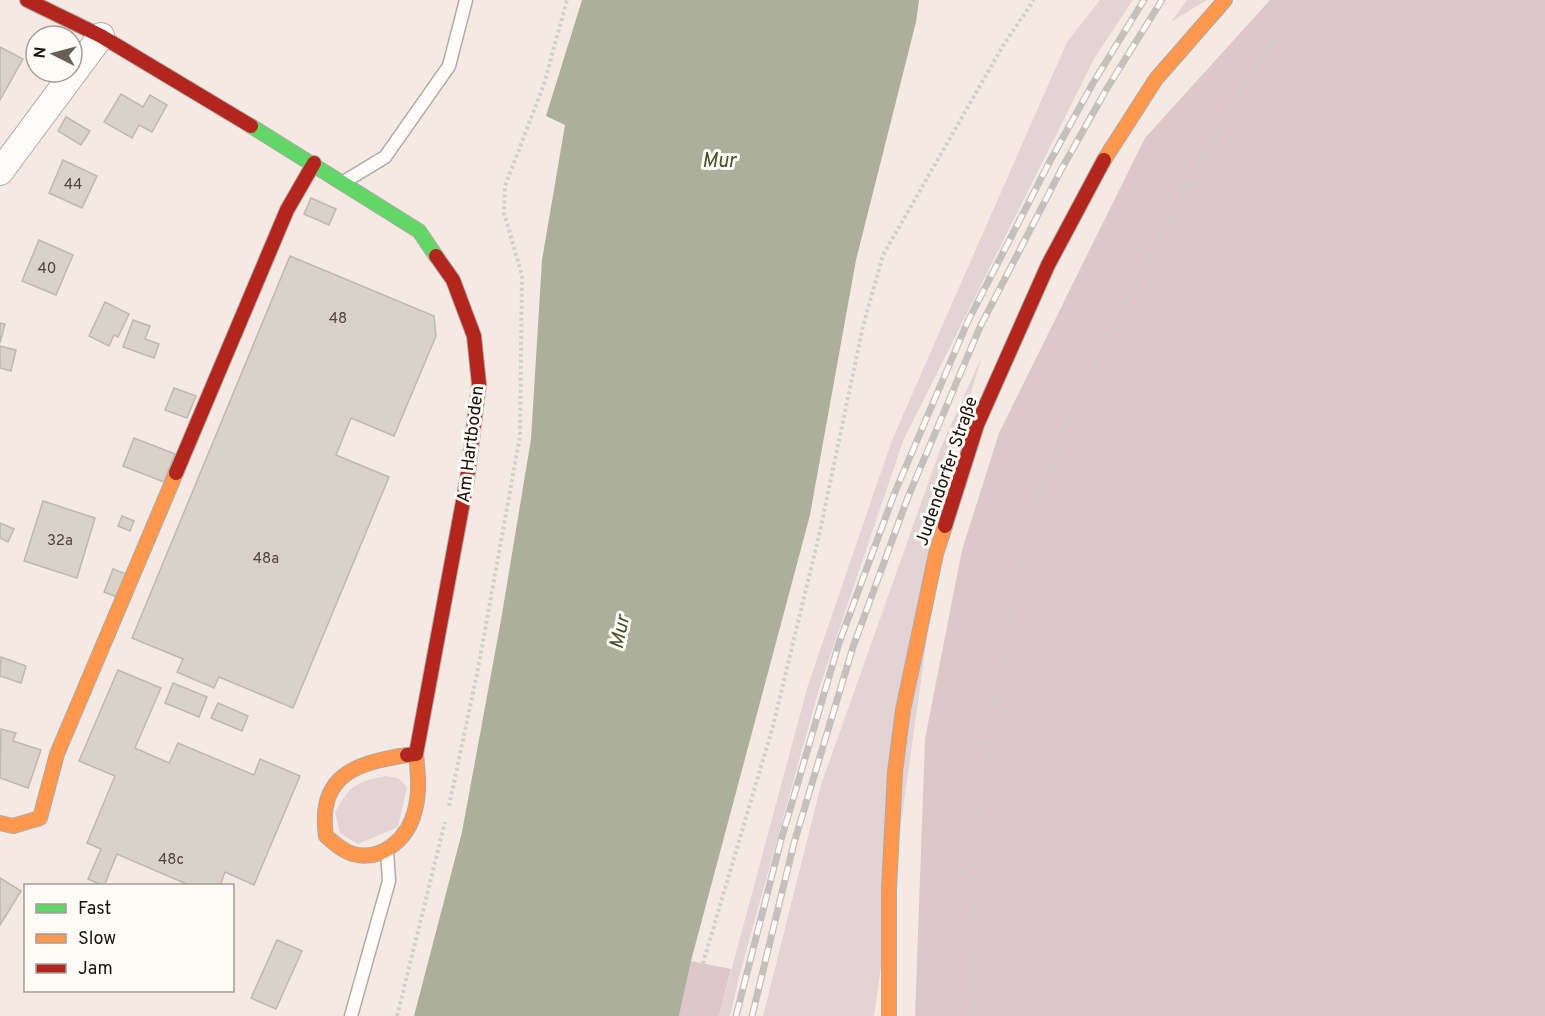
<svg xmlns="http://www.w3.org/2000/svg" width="1545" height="1016" font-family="Overpass,sans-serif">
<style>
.green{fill:#e4d3d5}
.forest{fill:#dec7cb}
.water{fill:#acb09a}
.building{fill:#d9d2c9;stroke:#bfb8b1;stroke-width:1.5}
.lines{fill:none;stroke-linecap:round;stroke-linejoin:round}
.lane-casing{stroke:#b1a9a3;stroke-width:15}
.street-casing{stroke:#b1a9a3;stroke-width:28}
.fast-casing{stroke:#b1a9a3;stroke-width:16}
.slow-casing{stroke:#b1a9a3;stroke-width:16}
.jam-casing{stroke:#b1a9a3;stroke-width:16}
.path{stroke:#d1cecc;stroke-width:4;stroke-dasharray:3 3;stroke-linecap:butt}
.lane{stroke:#fefcfb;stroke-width:12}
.street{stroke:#fefcfb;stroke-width:26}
.fast{stroke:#63d668;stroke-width:14}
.slow{stroke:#ff974d;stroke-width:14}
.jam{stroke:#b3261e;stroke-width:14}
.rail-casing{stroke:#c3c0be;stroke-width:7}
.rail{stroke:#fefaf6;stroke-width:4.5;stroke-dasharray:14;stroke-linecap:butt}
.labels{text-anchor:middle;stroke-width:6;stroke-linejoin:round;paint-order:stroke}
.number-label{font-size:15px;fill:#4c443d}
.street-label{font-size:18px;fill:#1a120c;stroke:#fefaf6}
.water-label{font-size:20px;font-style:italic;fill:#445425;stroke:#fefaf6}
</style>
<rect width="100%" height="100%" fill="#f5eae3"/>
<g class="green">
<path d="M1100 0H1133L1095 57 903 441 819 689 740 973 730 1016H719L808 685 892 440 1067 42Z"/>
<path d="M1187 0H1207L1171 22Z"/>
<path d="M982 356 953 452 874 1016H763L821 785 941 447Z"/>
<path d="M386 776 398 778 407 787 398 827 358 844 340 833 335 812C350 785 356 782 386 776Z"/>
</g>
<g class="forest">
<path d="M1270 0H1545V1016H915L925 739 962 550 999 433 1145 138Z"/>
<path d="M691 961 731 969 719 1016H679Z"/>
</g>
<path class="water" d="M582 0H919L916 22 856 260 810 515 691 961 679 1016H414L462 832 501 620 531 439 542 260 565 125 546 116Z"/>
<g class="building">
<path d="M0 47 23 59 0 100Z"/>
<path d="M121 94 143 107 150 95 167 105 152 132 139 125 132 138 104 122Z"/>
<path d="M66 117 90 131 81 145 58 131Z"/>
<path d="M63 160 97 176 82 208 49 193Z"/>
<path d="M311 198 336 209 329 225 304 214Z"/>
<path d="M39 240 73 255 56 295 22 281Z"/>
<path d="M290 256 434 316 436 336 394 436 351 418 336 455 389 477 293 708 219 677 214 688 177 672 183 659 132 638Z"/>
<path d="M105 302 129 314 118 337 114 335 109 346 89 336Z"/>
<path d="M133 320 150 326 145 339 159 344 154 358 123 347Z"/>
<path d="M0 323 5 324 0 343Z"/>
<path d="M0 346 16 350 11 371 0 368Z"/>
<path d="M174 388 196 396 187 418 165 410Z"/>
<path d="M134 438 175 454 164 482 123 466Z"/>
<path d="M43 501 95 518 77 578 24 561Z"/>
<path d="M122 516 134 521 130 531 118 526Z"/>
<path d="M0 523 14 529 8 542 0 538Z"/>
<path d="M113 569 126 574 117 597 104 592Z"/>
<path d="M1 657 26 666 21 683 0 676Z"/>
<path d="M118 670 161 688 135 748 169 763 178 743 254 775 260 759 300 776 254 885 225 872 220 886H191L117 854 104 886 88 879 101 849 87 843 115 776 79 761Z"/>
<path d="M173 683 207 697 199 717 165 703Z"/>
<path d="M218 703 248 716 242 731 211 718Z"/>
<path d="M1 729 16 733 13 741 41 750 28 788 0 778Z"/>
<path d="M0 878 21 891 0 925Z"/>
<path d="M277 940 302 951 276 1009 251 998Z"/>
</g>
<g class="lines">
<g class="lane-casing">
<g id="lane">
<path d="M347 180 385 157 449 66 466 0"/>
<path d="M351 1016 389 881 387 851"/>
</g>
</g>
<g class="street-casing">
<path id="street" d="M0 172 101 36"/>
</g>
<g class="fast-casing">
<path id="fast" d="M251 126 419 231 436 256"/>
</g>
<g class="slow-casing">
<g id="slow">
<path d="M1104 160 1156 79 1225 0"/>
<path d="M407 755C356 763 317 775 326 836 334 843 343 851 353 854 383 862 409 837 415 810 420 792 418 773 416 754"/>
<path d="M0 823 13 826 40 818 57 754 176 473"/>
<path d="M889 1016V888L895 772 903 710 936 554 945 526"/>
</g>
</g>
<g class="jam-casing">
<g id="jam">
<path d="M27 0 101 36 251 126"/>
<path d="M176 473 287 210 314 163"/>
<path d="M945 526 977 425 1048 265 1104 160"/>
<path d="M407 755 416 754 467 480 479 384 474 336 453 280 436 256"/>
</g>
</g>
<g class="path">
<path d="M449 806 478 669 520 436 522 275 504 213 505 186 544 84 567 0"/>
<path d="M397 1016 445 822"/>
<path d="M690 1016 701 970 773 726 820 531 863 326 883 255 1004 44 1034 0"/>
<path d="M974 1016 972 938 976 823 1025 532 1067 422 1114 325 1203 155 1297 0"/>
</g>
<use href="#lane" class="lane"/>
<use href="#street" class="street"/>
<use href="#fast" class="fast"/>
<use href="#slow" class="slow"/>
<use href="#jam" class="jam"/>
<g class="rail-casing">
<g id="rail">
<path d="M736 1016 781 840 839 643 895 492 968 321 1049 163 1093 83 1144 0"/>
<path d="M752 1016 794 843 853 647 908 497 980 327 1061 170 1106 90 1162 0"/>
</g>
</g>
<use href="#rail" class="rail"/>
</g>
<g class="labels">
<g class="number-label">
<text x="73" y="189">44</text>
<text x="47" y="273">40</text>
<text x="338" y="323">48</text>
<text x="60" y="545">32a</text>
<text x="266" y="563">48a</text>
<text x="171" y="864">48c</text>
</g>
<g class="street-label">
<text transform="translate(470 444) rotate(-83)" y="6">Am Hartboden</text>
<text transform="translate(946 471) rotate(-71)" y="6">Judendorfer Straße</text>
</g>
<g class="water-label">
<text x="719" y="167">Mur</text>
<text transform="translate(619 632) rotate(-78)" y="7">Mur</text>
</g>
</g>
<rect x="24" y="884" width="210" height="108" fill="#fefaf6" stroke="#a39d98" stroke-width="1.5"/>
<rect x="36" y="904" width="30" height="9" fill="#63d668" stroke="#a39d98" stroke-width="1.5"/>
<text x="78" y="914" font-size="18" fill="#1a120c">Fast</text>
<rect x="36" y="934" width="30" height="9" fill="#ff974d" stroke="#a39d98" stroke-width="1.5"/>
<text x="78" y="944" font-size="18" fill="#1a120c">Slow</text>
<rect x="36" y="964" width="30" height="9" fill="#b3261e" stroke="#a39d98" stroke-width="1.5"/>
<text x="78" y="974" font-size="18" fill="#1a120c">Jam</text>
<g transform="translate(54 54) rotate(276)"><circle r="28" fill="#fefaf6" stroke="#a39d98" stroke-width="1.5"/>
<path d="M0-4.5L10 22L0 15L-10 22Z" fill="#675e57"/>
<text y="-9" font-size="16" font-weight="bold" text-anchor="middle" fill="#1a120c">N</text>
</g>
</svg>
